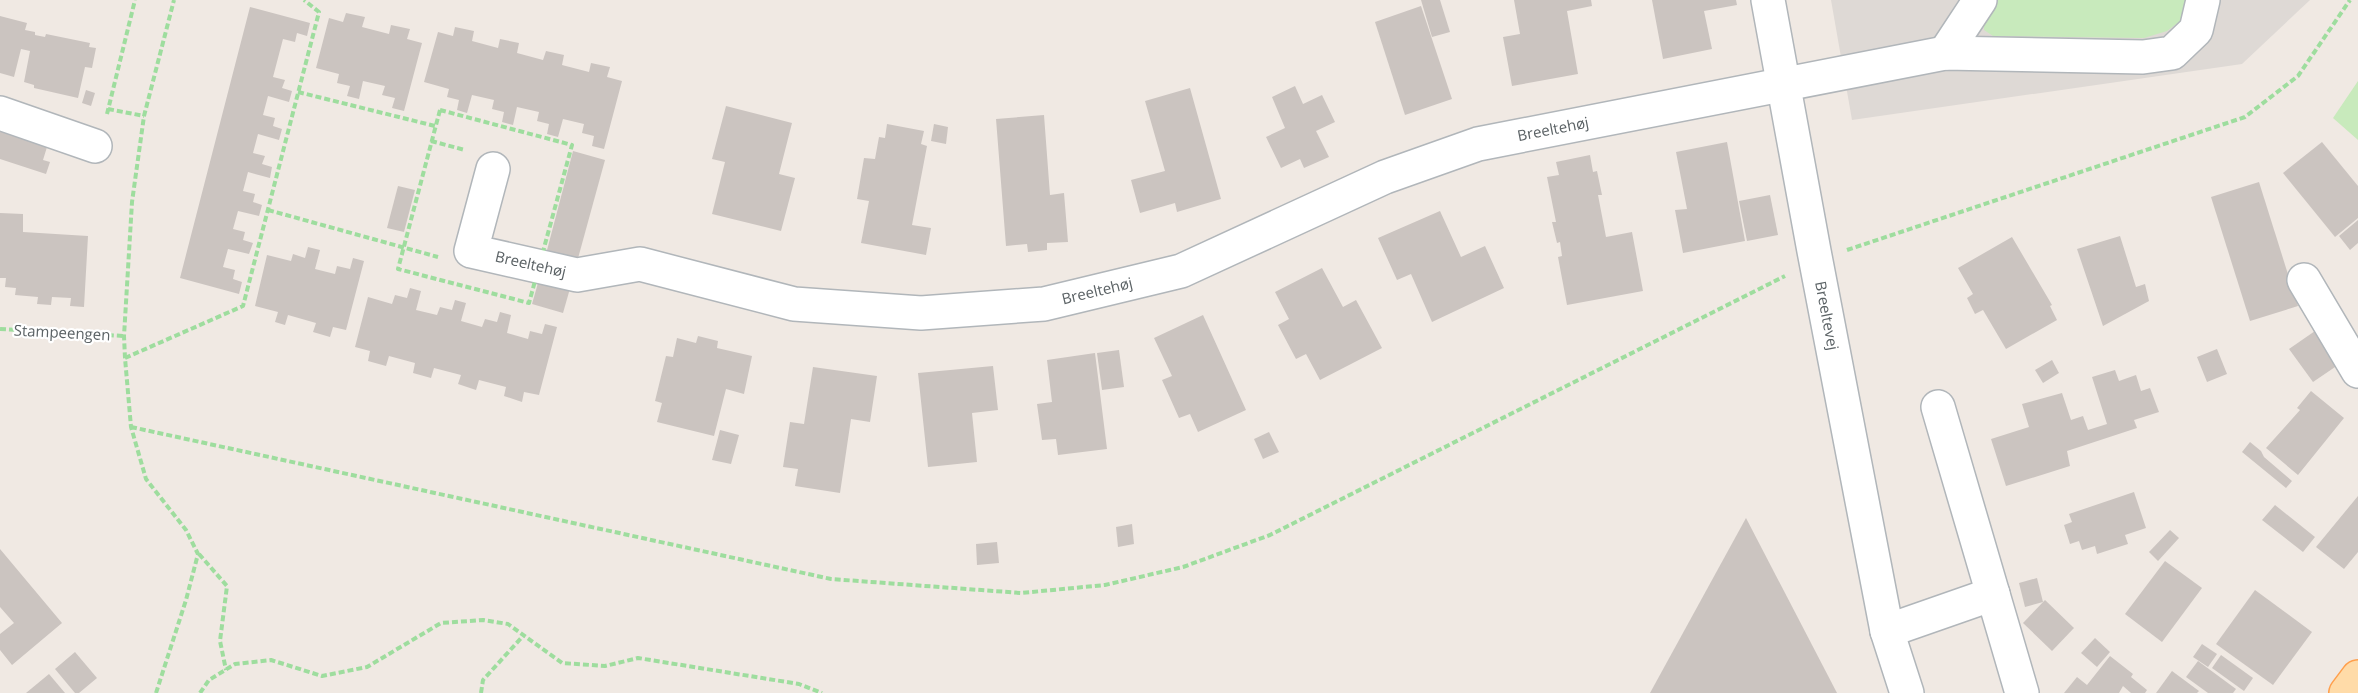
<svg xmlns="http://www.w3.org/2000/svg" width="2358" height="693" font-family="'Open Sans',sans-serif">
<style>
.industrial{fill:#ded9d5}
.green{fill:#c8eabc}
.building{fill:#cbc4c0}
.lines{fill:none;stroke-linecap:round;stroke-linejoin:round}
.minor-casing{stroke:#b1b6ba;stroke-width:36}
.major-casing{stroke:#ff9f4c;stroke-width:36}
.path{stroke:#9edd9e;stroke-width:4;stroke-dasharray:6 3;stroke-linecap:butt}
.minor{stroke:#fff;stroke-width:33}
.major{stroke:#ffdba8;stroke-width:33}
.labels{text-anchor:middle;stroke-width:4.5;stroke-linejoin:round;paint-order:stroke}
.street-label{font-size:15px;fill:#5b6265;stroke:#fff}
</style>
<rect width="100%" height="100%" fill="#f0e9e3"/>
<path class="industrial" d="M1831 0H2310L2242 64 1852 120Z"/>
<g class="green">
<path d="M1996 0H2192L2183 19 2167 31 2144 38 1993 36 1984 30V19Z"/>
<path d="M2358 81V140L2333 118Z"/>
</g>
<g class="building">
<path d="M1421 0H1440L1450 32 1432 37Z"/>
<path d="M1514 0H1591L1592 6 1567 11 1578 74 1512 86 1503 37 1520 34Z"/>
<path d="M1652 0H1736L1737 5 1704 11 1712 49 1663 59Z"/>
<path d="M1421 6 1452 99 1405 115 1375 22Z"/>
<path d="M250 7 310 23 307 36 297 33 295 42 283 39 273 77 285 80 282 88 292 91 289 102 268 96 263 115 275 118 273 126 282 129 279 140 258 134 253 153 265 156 262 164 272 167 270 178 248 172 243 191 255 194 253 202 262 205 259 216 238 211 233 229 245 232 243 240 253 243 249 254 228 249 223 267 235 270 233 279 242 282 239 294 180 278Z"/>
<path d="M346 13 365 17 362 27 389 34 391 25 410 29 407 39 422 43 404 111 392 108 395 98 382 95 385 86 363 81 359 99 347 96 350 86 337 83 339 74 316 68 329 18 343 22Z"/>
<path d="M0 16 27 23 25 30 35 32V35L45 37 46 34 90 43 89 47 96 48 92 68 85 67 78 98 34 88V85L24 82 30 51 21 49 14 77 0 73Z"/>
<path d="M455 27 474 31 472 41 498 48 500 39 519 43 517 53 543 60 546 51 564 55 562 65 589 72 591 63 610 67 607 77 622 81 604 149 592 146 594 136 582 133 584 124 563 119 558 137 547 134 549 124 537 121 539 112 517 107 513 125 502 122 504 112 492 109 494 100 472 95 467 113 457 110 459 100 447 97 449 89 424 82 438 32 453 36Z"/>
<path d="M1295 86 1303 104 1322 95 1335 122 1316 131 1329 157 1304 168 1300 159 1281 168 1266 137 1285 128 1272 97Z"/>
<path d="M1190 88 1221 199 1177 212 1175 203 1140 213 1131 180 1165 171 1145 101Z"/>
<path d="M86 90 95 93 91 106 82 103Z"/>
<path d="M726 106 792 123 779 174 795 178 781 231 712 214 725 162 712 159Z"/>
<path d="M1044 115 1050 195 1064 193 1068 242 1047 243V250L1028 252 1027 244 1006 246 996 119Z"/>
<path d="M887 124 924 131 921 144 927 146 912 225 931 228 926 255 861 243 869 201 857 199 864 158 875 159 879 137 885 138Z"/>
<path d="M934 124 948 127 946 144 931 141Z"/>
<path d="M0 131 47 147 43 160 50 162 46 174 0 159Z"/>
<path d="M1727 142 1745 241 1683 253 1675 210 1687 209 1676 152Z"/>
<path d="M2322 142 2358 186V218L2335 237 2283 173Z"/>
<path d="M573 151 605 160 577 262 546 254Z"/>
<path d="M1590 155 1593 172 1597 171 1602 195H1598L1606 237 1632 232 1643 291 1567 305 1558 257 1562 256 1560 242 1557 243 1552 222H1556L1547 177 1559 175 1556 162Z"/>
<path d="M2259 182 2298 306 2250 321 2211 197Z"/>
<path d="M398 186 415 190 404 232 387 228Z"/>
<path d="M1770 195 1778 235 1747 241 1739 201Z"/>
<path d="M1440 211 1461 257 1485 246 1504 288 1432 322 1411 274 1397 280 1378 238Z"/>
<path d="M0 213 23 214V232L88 236 84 307 70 306 71 298 52 297 51 305 37 304 38 297 15 295 16 288 5 287 6 278H0Z"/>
<path d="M2358 220V243L2350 250 2339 236Z"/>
<path d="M2120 236 2136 287 2145 284 2149 301 2103 326 2077 249Z"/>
<path d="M2012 237 2052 305 2050 306 2057 320 2006 349 1983 310 1975 314 1967 298 1973 294 1958 268Z"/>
<path d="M308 247 320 250 315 269 335 274 337 266 350 269 353 258 364 261 346 330 333 327 330 337 313 332 316 323 288 315 285 325 275 322 278 312 255 306 267 255 291 261 293 254 305 258Z"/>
<path d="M1322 268 1343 307 1356 300 1382 348 1320 380 1306 354 1296 359 1278 325 1289 319 1275 292Z"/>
<path d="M540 276 571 285 563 313 532 304Z"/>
<path d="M410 288 421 291 416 310 437 315 440 307 452 310 455 300 466 303 461 321 482 327 485 319 497 322 500 312 511 315 507 333 528 339 530 331 542 334 545 324 557 327 539 395 524 392 522 402 504 396 506 387 479 380 476 390 458 384 461 375 434 368 431 378 413 373 415 363 389 356 386 366 368 361 370 351 355 347 368 297 392 304 395 295 407 298Z"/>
<path d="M1203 315 1246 410 1198 432 1190 414 1179 418 1162 380 1172 376 1154 338Z"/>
<path d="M2315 331 2338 365 2313 382 2289 349Z"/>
<path d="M698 336 718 341 717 348 752 356 744 394 726 389 714 436 657 422 662 403 655 401 666 356 673 357 677 338 696 343Z"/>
<path d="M2217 349 2227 374 2207 382 2197 357Z"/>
<path d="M1119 350 1124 387 1102 390 1097 353Z"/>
<path d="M1095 353 1107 449 1058 455 1056 439 1042 440 1037 404 1052 402 1047 360Z"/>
<path d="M2052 360 2059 373 2043 383 2035 370Z"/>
<path d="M993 366 998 410 972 413 977 462 928 467 918 373Z"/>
<path d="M813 367 877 376 870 422 851 419 840 493 795 486 798 469 783 467 790 422 804 424Z"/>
<path d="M2115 370 2119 381 2136 375 2141 391 2150 388 2159 412 2134 420 2137 428 2067 451 2070 466 2006 486 1991 439 2029 427 2022 404 2062 393 2071 420 2083 416 2088 430 2107 424 2092 377Z"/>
<path d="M2311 391 2344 418 2298 475 2266 448 2300 410 2297 408Z"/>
<path d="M720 430 739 435 731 464 712 460Z"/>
<path d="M1269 432 1279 452 1263 459 1254 439Z"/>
<path d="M2250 442 2261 451 2264 457 2292 481 2286 488 2242 452Z"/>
<path d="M2134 492 2146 528 2125 535 2128 544 2097 554 2095 546 2082 550 2079 541 2070 544 2064 525 2072 522 2069 514Z"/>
<path d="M2358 496V552L2344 569 2316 547Z"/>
<path d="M2275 505 2315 537 2303 552 2262 520Z"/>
<path d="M1746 518 1837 693H1650Z"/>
<path d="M1132 524 1134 544 1118 547 1116 527Z"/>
<path d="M2170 530 2179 538 2158 561 2149 552Z"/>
<path d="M997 542 999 563 977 565 976 544Z"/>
<path d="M0 549 62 623 12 665 0 650V634L14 623 0 607Z"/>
<path d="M2165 561 2202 588 2162 642 2125 614Z"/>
<path d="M2037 578 2043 602 2025 607 2019 583Z"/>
<path d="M2255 590 2312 632 2273 685 2216 644Z"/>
<path d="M2045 600 2074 628 2052 651 2023 623Z"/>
<path d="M2095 638 2110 652 2097 667 2081 653Z"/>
<path d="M2202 644 2217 654 2208 667 2193 657Z"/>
<path d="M75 652 97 678 79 693H75L55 669Z"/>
<path d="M2221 655 2253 678 2244 691 2212 668Z"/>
<path d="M2110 656 2133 674 2131 677 2147 690 2145 693H2131L2123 686 2119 693H2064L2077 677 2087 685Z"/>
<path d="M2198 661 2236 689 2233 693H2208L2186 677Z"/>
<path d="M2172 671 2199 691 2197 693H2156Z"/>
<path d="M49 674 65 693H26Z"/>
</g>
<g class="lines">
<g class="minor-casing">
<g id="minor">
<path id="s1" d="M1768 0 1814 251 1887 631 1907 693"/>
<path d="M1945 53 1980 0"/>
<path d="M0 113 95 146"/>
<path id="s2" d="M493 169 471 251 577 275 640 264 794 304 921 313 1044 304 1181 271 1385 177 1478 144 1945 53 2143 57 2172 53 2196 30 2203 0"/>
<path d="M2304 280 2358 371"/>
<path d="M1938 407 2022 693"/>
<path d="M1887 631 1993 594"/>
</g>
</g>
<g class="major-casing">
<path id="major" d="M2346 693 2358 677"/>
</g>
<g class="path">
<path d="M298 92 435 126"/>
<path d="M108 109 144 116"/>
<path d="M440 110 572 145 529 303 398 269Z"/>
<path d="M107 114 135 0"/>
<path d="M431 141 465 150"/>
<path d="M268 210 438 257"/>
<path d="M1847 250 2245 117 2298 76 2350 0"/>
<path d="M0 329 124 336"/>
<path d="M125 358 243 306 319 12 304 0"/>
<path d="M131 427 831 579 1021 593 1105 585 1183 567 1270 535 1785 276"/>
<path d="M199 554 227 586 220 641 226 670"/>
<path d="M156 693 186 600 198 554 186 530 146 479 131 427 125 358 124 336 132 202 144 116 174 0"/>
<path d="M200 693 209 680 235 664 271 660 322 676 367 667 441 623 483 620 508 624 562 663 605 666 638 658 799 684 822 693"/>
<path d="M481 693 483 680 523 636"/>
</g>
<use href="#minor" class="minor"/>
<use href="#major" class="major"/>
</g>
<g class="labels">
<g class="street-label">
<text dy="5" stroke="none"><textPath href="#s2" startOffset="1208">Breeltehøj</textPath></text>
<text dy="5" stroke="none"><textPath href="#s2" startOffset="146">Breeltehøj</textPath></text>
<text dy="5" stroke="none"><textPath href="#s2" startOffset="722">Breeltehøj</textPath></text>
<text dy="5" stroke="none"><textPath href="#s1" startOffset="321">Breeltevej</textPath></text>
<text transform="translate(62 333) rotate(3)" y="5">Stampeengen</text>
</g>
</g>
</svg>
